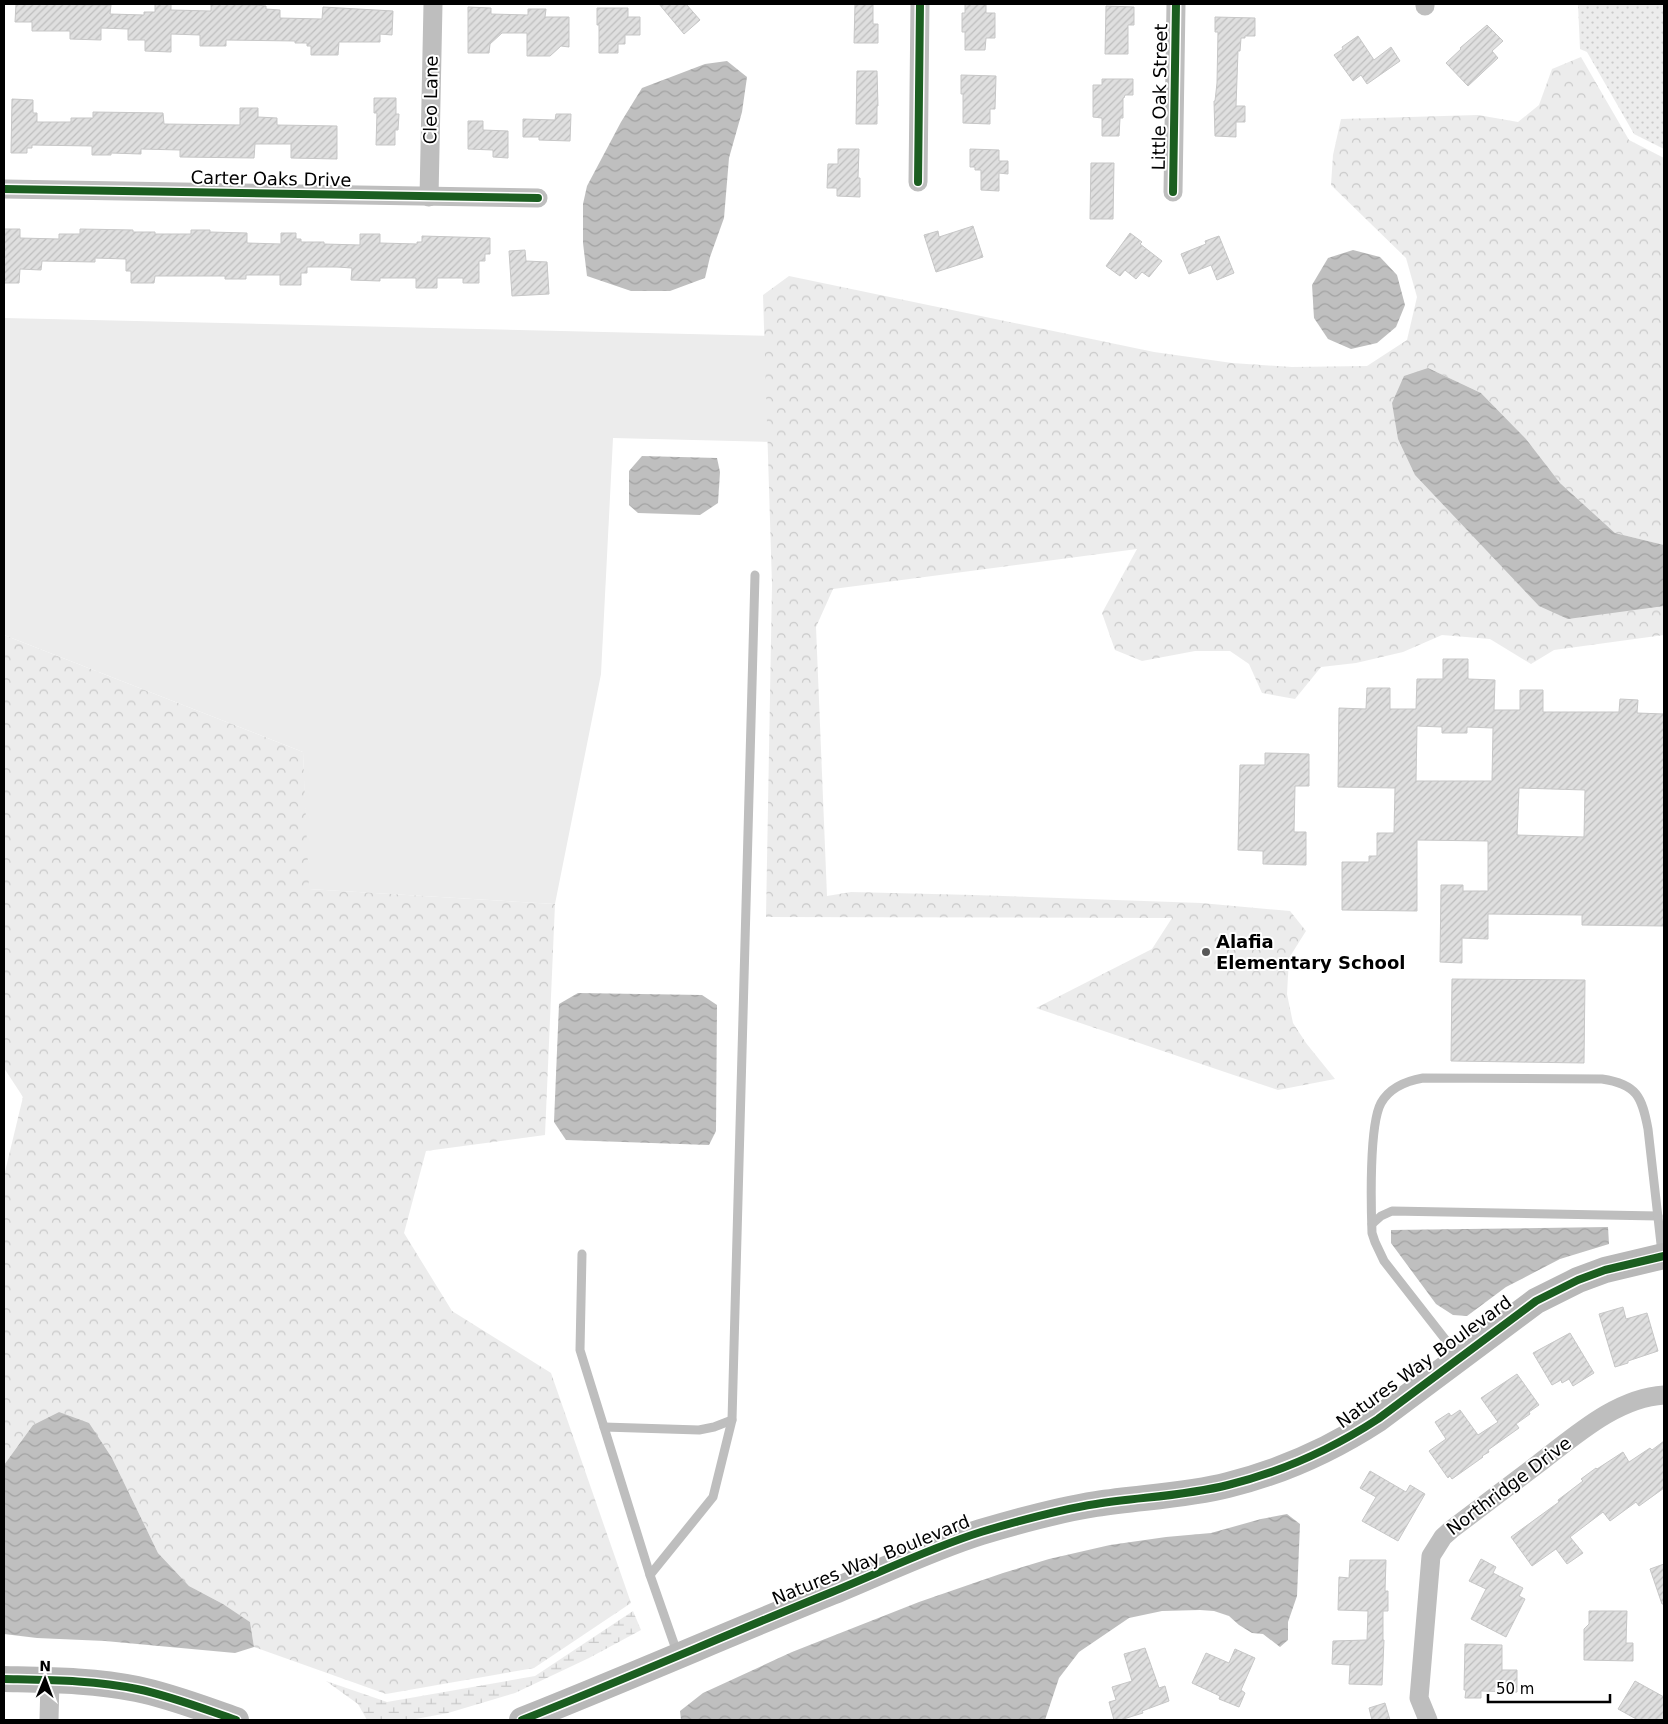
<svg xmlns="http://www.w3.org/2000/svg" width="1668" height="1724" font-family="'DejaVu Sans',sans-serif">
<style>
.grass{fill:#ececec}
.forest{fill:url(#forest-crowns)}
.wetland{fill:url(#wetland-marsh)}
.park{fill:url(#park-dots)}
.water{fill:url(#water-waves)}
.building{fill:url(#building-hatch);stroke:#c7c7c7;fill-rule:evenodd}
.lines{fill:none;stroke-linecap:round;stroke-linejoin:round}
.lane{stroke:#bebebe;stroke-width:9}
.street{stroke:#bebebe;stroke-width:19}
.secondary{stroke:#b8b8b8;stroke-width:26}
.cycleway-casing{stroke:#fff;stroke-width:11}
.cycleway{stroke:#1b5e20;stroke-width:8}
.poi-dot{fill:#595959;stroke:#fff;stroke-width:2}
.labels{text-anchor:middle;stroke-width:4;stroke-linejoin:round;paint-order:stroke}
.street-label{font-size:18px;fill:#000;stroke:#fff}
.poi-label{font-size:18px;font-weight:bold;fill:#000;stroke:#fff;text-anchor:start}
</style>
<defs>
<pattern id="forest-crowns" width="20" height="18" patternUnits="userSpaceOnUse" patternTransform="scale(1.25)"><rect width="20" height="18" fill="#ececec"/><path d="M2 6a3 3 0 1 1 6 0M12 15a3 3 0 1 1 6 0" fill="none" stroke="#c9c9c9"/></pattern>
<pattern id="wetland-marsh" width="20" height="14" patternUnits="userSpaceOnUse" patternTransform="scale(1.25)"><rect width="20" height="14" fill="#ececec"/><path d="M1 5h8M5 5V1M11 12h8M15 12V8" fill="none" stroke="#c9c9c9"/></pattern>
<pattern id="park-dots" width="8" height="8" patternUnits="userSpaceOnUse" patternTransform="scale(1.25)"><rect width="8" height="8" fill="#ececec"/><path d="M2 2h.1M6 6h.1" fill="none" stroke="#c9c9c9" stroke-width="1.8" stroke-linecap="round"/></pattern>
<pattern id="water-waves" width="16" height="10" patternUnits="userSpaceOnUse" patternTransform="scale(1.25)"><rect width="16" height="10" fill="#bfbfbf"/><path d="M0 5q4-4 8 0t8 0" fill="none" stroke="#a2a2a2"/></pattern>
<pattern id="building-hatch" width="6" height="6" patternUnits="userSpaceOnUse" patternTransform="scale(1.25)"><rect width="6" height="6" fill="#dfdfdf"/><path d="M-1 1l2-2M0 6l6-6M5 7l2-2" fill="none" stroke="#bebebe"/></pattern>
</defs>
<rect width="100%" height="100%" fill="#fff"/>
<path class="grass" d="M4 318 778 336 776 442 613 438 601 674 555 904 308 889 303 752 4 635Z"/>
<g class="forest">
<path d="M1581 57 1629 140 1664 158V545L1615 533 1560 483 1526 439 1481 393 1428 368 1664 604V635L1554 650 1531 664 1490 639 1442 635 1403 652 1356 663 1321 667 1295 699 1262 693 1249 664 1230 651H1195L1142 661 1115 650 1102 613 1137 549 833 589 816 627 827 896 851 892 973 895 1201 903 1290 911 1306 931 1289 958 1287 994 1293 1023 1306 1043 1335 1079 1278 1090 1036 1008 1152 949 1172 918 766 917 772 585 763 295 789 276 1154 352 1232 363 1292 367 1367 366 1407 340 1417 297 1406 258 1331 185 1333 155 1341 119 1478 115 1518 122 1539 105 1552 69Z"/>
<path d="M4 635 303 752 309 889 555 904 545 1135 426 1151 404 1233 452 1311 551 1373 631 1603 534 1668 386 1694 254 1647 250 1622 223 1604 189 1586 158 1553 112 1458 59 1412 33 1425 4 1465V1176L23 1097 4 1068Z"/>
</g>
<path class="wetland" d="M633 1611 641 1630 589 1658 515 1693 448 1713 410 1720H367L358 1704 326 1681 387 1702 535 1676Z"/>
<path class="park" d="M1578 4H1664V149L1634 134 1587 52 1580 49Z"/>
<g class="water">
<path d="M727 61 747 77 742 112 729 158 724 218 710 257 705 278 670 291H631L587 276 583 243V204L587 186 621 122 642 88 705 64Z"/>
<path d="M1353 250 1380 257 1397 275 1405 305 1396 327 1377 343 1351 349 1328 339 1314 318 1312 285 1328 258Z"/>
<path d="M1428 368 1481 393 1526 439 1560 483 1615 533 1664 545V606L1568 619 1539 606 1415 475 1398 439 1392 403 1404 376Z"/>
<path d="M642 456 717 458 720 472 718 503 700 515 638 513 629 505V471Z"/>
<path d="M578 993 702 995 717 1005 716 1131 709 1145 566 1140 554 1122 559 1004Z"/>
<path d="M1608 1227 1609 1244 1560 1259 1506 1287 1467 1316 1453 1315 1436 1304 1391 1243V1230Z"/>
<path d="M59 1412 89 1423 112 1458 158 1553 189 1586 223 1604 250 1622 254 1647 235 1653 105 1641 37 1638 4 1634V1465L33 1425Z"/>
<path d="M1287 1514 1300 1524 1297 1596 1288 1622V1640L1280 1647 1263 1634 1252 1633 1239 1625 1229 1616 1214 1611 1200 1610 1162 1611 1129 1618 1079 1652 1059 1678 1045 1720H681L680 1711 703 1693 792 1652 919 1602 1003 1573 1049 1559 1110 1545 1166 1537 1211 1533 1261 1519Z"/>
</g>
<g class="building">
<path d="M16 4 111 5 110 14 144 15V12H155V4H171V10L211 11V4L256 5 266 6V9L280 10V18L322 19 323 7 393 11 392 35 380 34V42H339L338 55H311V46H307V43H295V41L226 40V46H200V35L171 34V52L145 51V40H128V29L101 28V40L70 39V31H32V22H15Z"/>
<path d="M659 4H686L700 20 684 34Z"/>
<path d="M855 4H873V24H878V43H854Z"/>
<path d="M965 4H986V13H995V38H986L985 50H965V32H962V13H965Z"/>
<path d="M1106 6 1134 7V25H1128V54H1105Z"/>
<path d="M468 7 491 8V14L528 15V9H546L545 17H569V47L561 46 550 56H527V33H502L490 44 489 53H468Z"/>
<path d="M597 8H628V17H640V35H625V44H618V53H599V25H597Z"/>
<path d="M1215 17 1255 18V36H1245V38H1241L1240 51H1238L1236 106H1245V122H1236V137L1215 136 1214 101H1215L1217 83 1218 32H1215Z"/>
<path d="M1487 25 1503 41 1492 51 1498 58 1468 86 1446 63 1461 49 1460 48Z"/>
<path d="M1358 36 1374 60 1391 47 1400 61 1367 84 1361 75 1353 81 1334 55 1343 49 1342 47Z"/>
<path d="M857 71H877L878 106H877V124H856Z"/>
<path d="M961 75 996 76 995 109H990V124L963 123V94H961Z"/>
<path d="M1102 79H1133V95H1125L1124 98H1123V118H1120L1119 136H1102V118L1093 117V85H1102Z"/>
<path d="M374 98H396V114H399L398 130H395V145H376L377 113H374Z"/>
<path d="M12 99 33 100V113H37V122H71V118H93V112L163 113 164 124 240 125V108H258V117L277 118V125L337 126V159L291 158V144H255L254 158 180 157V150L141 149V154L111 153V155H92V146L32 145V148H27V153H11Z"/>
<path d="M556 114H571L570 141 539 140V137H523V119L555 120Z"/>
<path d="M468 121H483V130L508 131V158L493 157V150L468 149Z"/>
<path d="M838 149H859L858 178H860V197L837 196V188H827L828 164H838Z"/>
<path d="M970 149 999 150V161H1008V174L999 173V191L981 190V170H975V167H970Z"/>
<path d="M1091 163H1114L1113 219H1090Z"/>
<path d="M973 226 983 257 936 272 924 235 938 231 939 237Z"/>
<path d="M4 229H20V238L59 239V234H80V229L133 230V232H155V234H191V230H210V232L247 233V243L281 244V233H296V239H301V242H324V244L360 245V234H380V243L417 244V242H422V236L490 238V254H485V261H479V283H463V278H437V288H416V278H380V281L351 280 352 268 337 267H307V273H301V285H280V275H246V279H225V276H155L154 283H131V271H126V259L95 258V262L42 261 41 270 20 269 19 283H4Z"/>
<path d="M1130 233 1142 242 1140 244 1162 261 1149 277 1142 272 1136 279 1125 270 1120 276 1106 266Z"/>
<path d="M1219 236 1234 273 1217 280 1211 265 1189 274 1181 254 1206 244 1205 241Z"/>
<path d="M525 250 526 261 547 262 549 294 512 296 509 251Z"/>
<path d="M1443 659H1468V679L1495 680 1494 710H1520V690H1543V712H1619L1620 699 1638 700 1637 713 1664 714V926L1582 925V915L1488 914V939L1462 938V963L1440 962 1441 885H1463V891H1488V841L1417 840V911L1342 910V862H1369V856H1377V833H1394L1395 788 1338 787 1339 708 1366 709 1367 688H1390V709H1416L1417 679H1443ZM1417 726 1442 727V733H1467V727L1493 728 1492 781H1416ZM1519 788 1585 790 1584 837 1517 835Z"/>
<path d="M1265 753 1309 754V786H1295L1294 832H1306V865L1263 864V851L1238 850 1240 765H1265Z"/>
<path d="M1452 979 1585 980 1584 1063 1451 1061Z"/>
<path d="M1623 1307 1626 1319 1647 1313 1658 1351 1628 1361V1363L1615 1367 1599 1314Z"/>
<path d="M1570 1333 1594 1373 1573 1386 1569 1379 1562 1383 1561 1380 1552 1385 1533 1353Z"/>
<path d="M1517 1374 1539 1405 1529 1412 1530 1414 1516 1424 1519 1428 1488 1450 1489 1452 1482 1456 1483 1457 1452 1479 1450 1476 1448 1478 1429 1451 1446 1439 1435 1422 1449 1413 1451 1416 1460 1410 1478 1435 1498 1422 1481 1398Z"/>
<path d="M1664 1441V1488L1639 1506 1636 1502 1610 1521 1603 1512 1570 1537 1583 1553 1567 1564 1556 1549 1532 1566 1511 1537 1559 1502 1558 1500 1583 1481 1581 1479 1596 1468 1597 1469 1623 1452 1629 1462 1650 1448 1652 1450Z"/>
<path d="M1370 1471 1406 1492 1410 1485 1425 1494 1398 1541 1362 1521 1376 1497 1360 1488Z"/>
<path d="M1481 1559 1496 1567 1493 1573 1523 1588 1519 1596 1525 1599 1506 1637 1471 1619 1486 1589 1469 1581Z"/>
<path d="M1350 1560H1386L1385 1591H1388V1611H1383V1640H1384L1382 1685 1349 1684 1350 1665 1332 1664 1333 1641 1367 1640 1368 1611 1338 1610 1339 1577 1349 1578Z"/>
<path d="M1664 1564V1604H1662L1650 1569Z"/>
<path d="M1589 1611H1627L1626 1643H1633V1661L1584 1660V1629L1589 1624Z"/>
<path d="M1465 1644 1502 1645V1670H1517V1692L1481 1691V1698H1465L1466 1690H1464Z"/>
<path d="M1145 1648 1159 1688 1165 1686 1169 1701 1142 1711 1143 1713 1120 1720H1114L1109 1702 1116 1700 1112 1687 1132 1681 1124 1654Z"/>
<path d="M1235 1649 1255 1658 1241 1690 1245 1693 1239 1707 1219 1699 1220 1696 1192 1683 1206 1653 1229 1663Z"/>
<path d="M1635 1681 1664 1697V1720H1638L1618 1709Z"/>
<path d="M1385 1703 1390 1720H1372L1369 1708Z"/>
</g>
<g class="lines">
<g class="lane">
<path d="M1372 1224 1381 1216 1392 1211 1658 1216"/>
<path d="M582 1254 580 1350 650 1575 678 1655"/>
<path d="M1459 1357 1384 1261 1375 1242 1372 1233C1371 1206 1369 1125 1381 1103 1390 1087 1406 1081 1423 1078L1602 1079C1637 1084 1642 1097 1648 1129L1662 1253"/>
<path d="M604 1427 699 1430 714 1427 732 1420"/>
<path d="M650 1575 713 1497 732 1420 755 575"/>
</g>
<g class="street">
<path d="M1425 6V4"/>
<path d="M918 182 920 4"/>
<path d="M4 189 538 198"/>
<path d="M1173 192 1176 4"/>
<path d="M429 197 433 4"/>
<path d="M49 1720 50 1680"/>
<path d="M1428 1720 1419 1698 1431 1556 1443 1537 1452 1529C1481 1507 1509 1486 1538 1464 1575 1436 1616 1398 1664 1395"/>
</g>
<g class="secondary">
<path d="M4 1679C48 1680 94 1680 137 1689 171 1696 204 1709 236 1720"/>
<path d="M522 1720C626 1679 728 1634 832 1592 881 1572 930 1548 981 1532 1018 1521 1057 1510 1096 1504 1140 1497 1185 1496 1228 1485 1281 1472 1332 1449 1378 1419L1536 1301 1578 1280 1605 1270 1664 1256"/>
</g>
<g class="cycleway-casing">
<g id="cycleway">
<path d="M918 182 920 4"/>
<path d="M4 189 538 198"/>
<path d="M1173 192 1176 4"/>
<path d="M4 1679C48 1680 94 1680 137 1689 171 1696 204 1709 236 1720"/>
<path d="M522 1720C626 1679 728 1634 832 1592 881 1572 930 1548 981 1532 1018 1521 1057 1510 1096 1504 1140 1497 1185 1496 1228 1485 1281 1472 1332 1449 1378 1419L1536 1301 1578 1280 1605 1270 1664 1256"/>
</g>
</g>
<use href="#cycleway" class="cycleway"/>
</g>
<circle class="poi-dot" cx="1206" cy="952" r="5"/>
<g class="labels">
<g class="street-label">
<text transform="translate(1160 97) rotate(-89)" y="6">Little Oak Street</text>
<text transform="translate(431 100) rotate(-89)" y="6">Cleo Lane</text>
<text transform="translate(271 179) rotate(1)" y="6">Carter Oaks Drive</text>
<text transform="translate(1424 1362) rotate(-36)" y="6">Natures Way Boulevard</text>
<text transform="translate(1509 1486) rotate(-37)" y="6">Northridge Drive</text>
<text transform="translate(871 1560) rotate(-22)" y="6">Natures Way Boulevard</text>
</g>
<g class="poi-label">
<text x="1216" y="948">Alafia<tspan x="1216" dy="21">Elementary School</tspan></text>
</g>
</g>
<rect width="1668" height="1724" fill="none" stroke="#000000" stroke-width="10"/>
<g transform="translate(45 1679) rotate(1)" stroke="#ffffff" stroke-width="4" paint-order="stroke">
<path d="M0-4L9 19L0 12L-9 19Z" fill="#000000"/>
<text y="-8" font-size="14" font-weight="bold" text-anchor="middle" fill="#000000">N</text>
</g>
<path d="M1488 1694v8h122v-8" fill="none" stroke="#000000" stroke-width="2.5"/>
<text x="1496" y="1694" font-size="15" fill="#000000" stroke="#ffffff" stroke-width="4" paint-order="stroke">50 m</text>
</svg>
